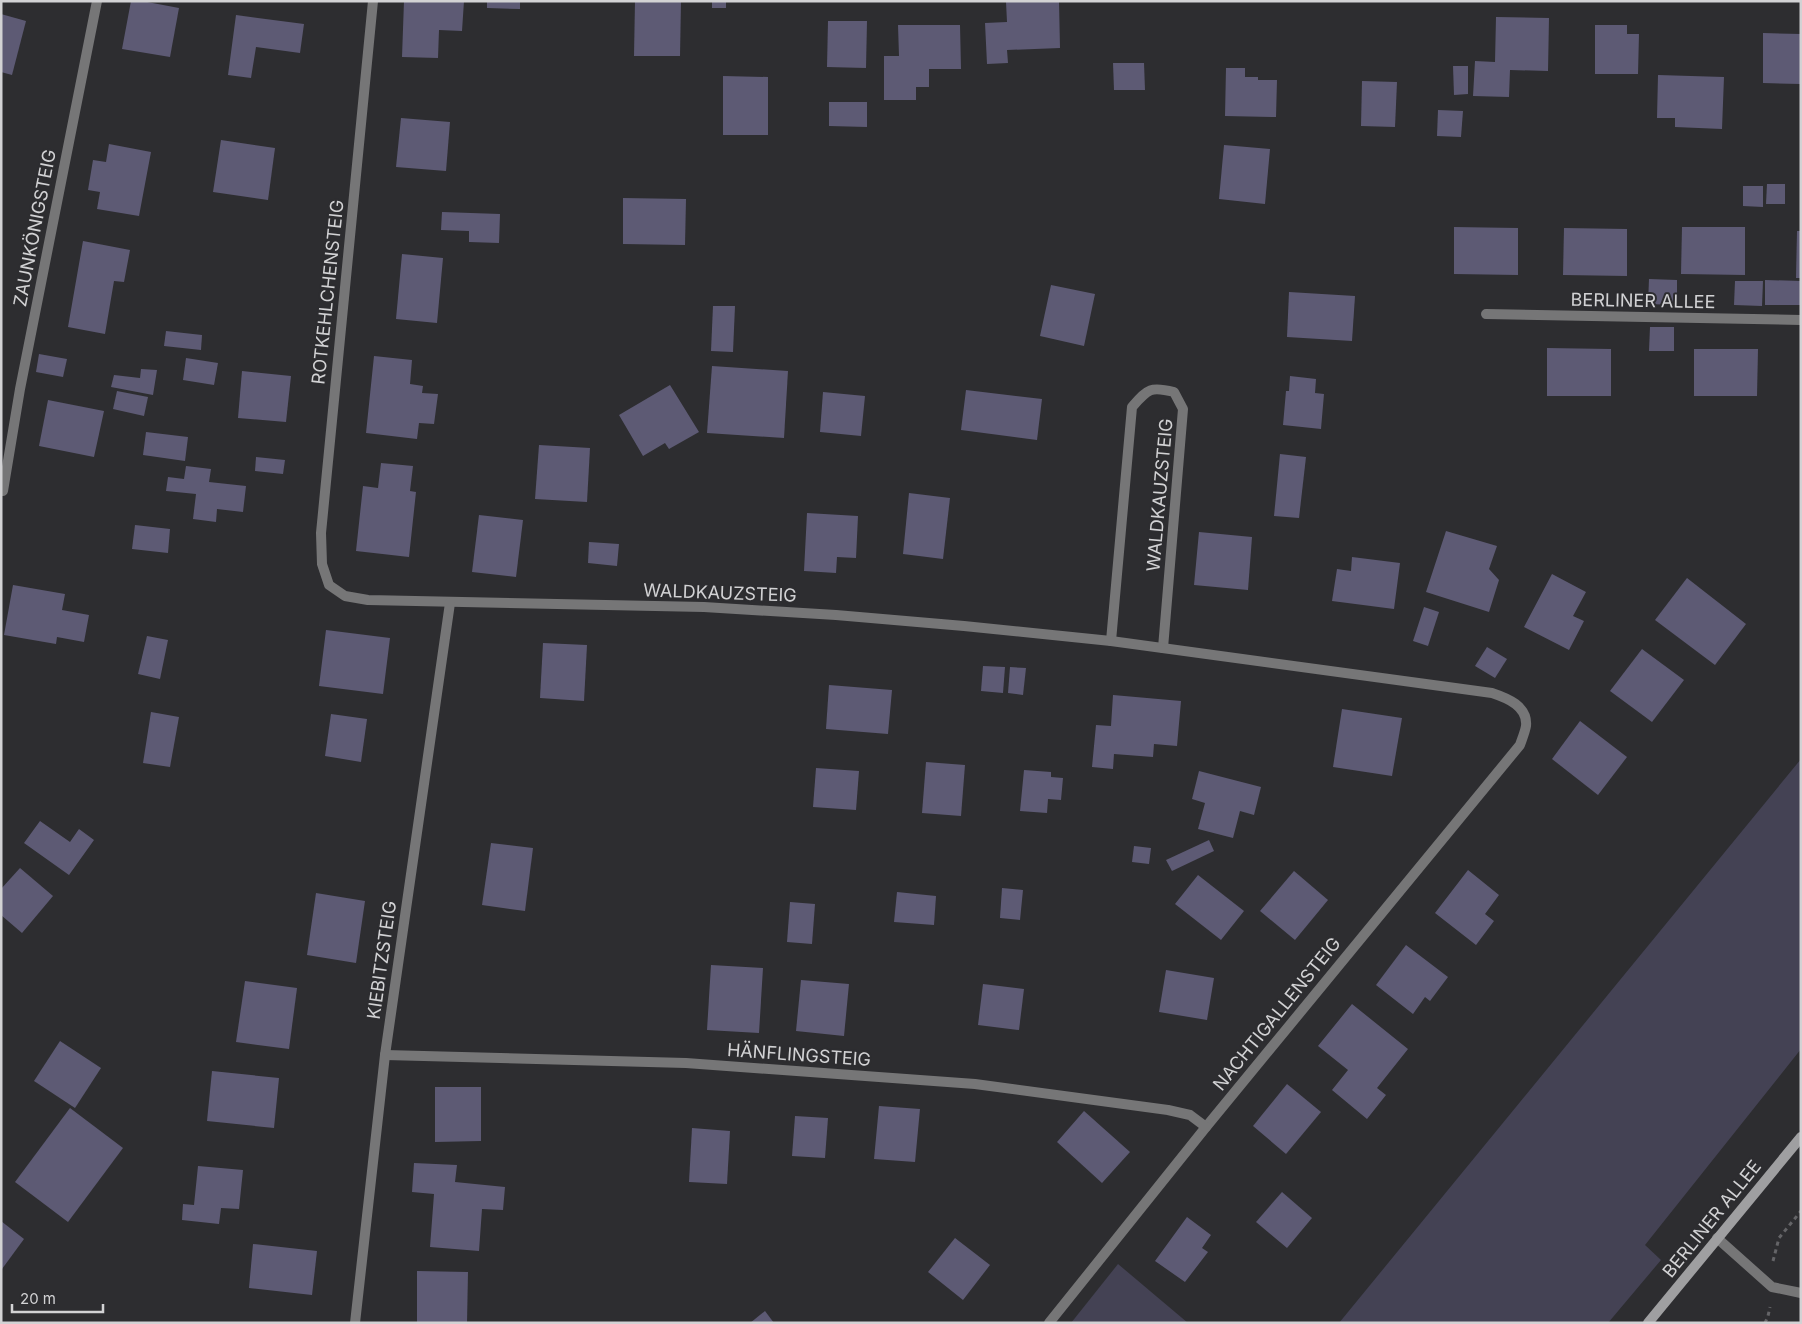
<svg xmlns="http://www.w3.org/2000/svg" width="1802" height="1324" font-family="Inter,sans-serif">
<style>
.green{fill:#444254}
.building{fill:#5d5a74}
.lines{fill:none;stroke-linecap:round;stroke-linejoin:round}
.path{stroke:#646467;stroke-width:3;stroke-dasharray:4 4;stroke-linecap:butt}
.service{stroke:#767677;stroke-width:10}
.minor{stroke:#767677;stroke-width:10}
.secondary{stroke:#9f9fa1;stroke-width:10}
.labels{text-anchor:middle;stroke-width:4;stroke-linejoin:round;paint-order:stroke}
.street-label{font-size:18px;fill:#d2d2d4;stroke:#2d2d30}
</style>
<rect width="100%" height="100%" fill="#2d2d30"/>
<g class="green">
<path d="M1801 759V1049L1645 1245 1661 1260 1608 1323H1339Z"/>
<path d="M1118 1264 1188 1323H1071Z"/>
</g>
<g class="building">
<path d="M131 1H142L179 8 170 57 122 49Z"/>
<path d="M404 1H464L462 31 439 30 438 58 402 57Z"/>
<path d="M487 1H520V9L487 8Z"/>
<path d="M635 1H681L680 56H634Z"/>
<rect x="712" y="1" width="14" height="7"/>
<path d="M1059 1 1060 48 1007 50 1008 63 987 64 985 23 1007 22 1006 2Z"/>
<path d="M1 14 26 21 12 75 1 72Z"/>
<path d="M236 15 304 24 300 53 256 47 251 78 228 75Z"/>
<path d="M1496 17 1549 18 1548 71 1510 70 1509 97 1473 96 1475 61 1495 62Z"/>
<path d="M828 21H867L866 68 827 67Z"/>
<path d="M898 25H960L961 69H929V87H916V100H884V56H899Z"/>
<path d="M1595 25H1627V34H1639L1638 74H1595Z"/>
<path d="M1763 33 1801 34V84L1763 83Z"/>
<path d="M1113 63H1144L1145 90H1114Z"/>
<path d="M1453 66H1468V94L1454 95Z"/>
<path d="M1226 68H1245V77H1258V80H1277L1276 117 1225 116Z"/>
<path d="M1658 75 1724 77 1722 129 1675 127V118H1657Z"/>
<path d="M723 76 768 77V135H723Z"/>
<path d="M1362 81 1397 82 1395 127 1361 126Z"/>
<path d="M829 102H867V127L829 126Z"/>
<path d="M1438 110 1463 111 1461 137 1437 136Z"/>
<path d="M401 118 450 122 446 171 396 167Z"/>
<path d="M221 140 275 148 268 200 213 192Z"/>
<path d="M109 144 151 152 139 216 97 209 100 192 88 190 93 160 106 162Z"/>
<path d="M1224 145 1270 149 1265 204 1219 199Z"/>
<path d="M1767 184H1785V204H1766Z"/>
<path d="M1743 186H1763V207L1743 206Z"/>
<path d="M623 198 686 199 685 245 623 244Z"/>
<path d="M442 212 500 214 499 243 469 242V231L441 230Z"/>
<path d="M1454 227 1518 228V275L1454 274Z"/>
<path d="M1682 227H1745V275L1681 274Z"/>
<path d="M1564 228 1627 229V276L1563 275Z"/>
<path d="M1797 231H1801V278H1796Z"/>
<path d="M83 241 130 250 124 282 114 281 105 334 68 327Z"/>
<path d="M402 254 443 258 437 323 396 319Z"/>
<path d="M1649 279 1677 280V305L1648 304Z"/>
<path d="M1765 280 1801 281V305H1765Z"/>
<path d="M1735 281H1763L1762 306 1734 305Z"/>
<path d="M1051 285 1095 294 1084 346 1040 336Z"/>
<path d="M1289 292 1355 296 1352 341 1287 337Z"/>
<path d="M713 306H735L733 352 711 351Z"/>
<path d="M1650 327H1674V351H1649Z"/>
<path d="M166 331 202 335 201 350 164 346Z"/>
<path d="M1547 348 1611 349V396H1547Z"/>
<path d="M1694 349H1758L1757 396H1694Z"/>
<path d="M39 354 67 359 63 377 36 372Z"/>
<path d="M374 356 412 360 410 384 423 386 422 393 438 394 434 424 419 423 417 439 366 433Z"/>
<path d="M186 358 218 363 214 385 183 380Z"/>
<path d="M712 366 788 371 784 438 707 433Z"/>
<path d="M141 369 157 370 153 395 111 387 114 375 140 378Z"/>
<path d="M242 371 291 376 286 422 238 418Z"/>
<path d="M1290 376 1316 379 1315 393 1324 394 1321 429 1283 425 1286 391H1289Z"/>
<path d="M670 385 699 432 669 449 665 443 643 456 619 415Z"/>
<path d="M966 390 1042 399 1037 440 961 430Z"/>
<path d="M117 391 148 397 144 416 113 409Z"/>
<path d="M823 392 865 396 861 436 820 432Z"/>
<path d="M48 400 104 411 94 457 39 446Z"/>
<path d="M146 432 188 437 185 461 143 455Z"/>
<path d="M539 445 590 448 587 502 535 499Z"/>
<path d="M1280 454 1306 457 1299 518 1274 516Z"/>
<path d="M256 457 285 460 283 474 255 471Z"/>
<path d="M381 463 413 466 410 491 416 492 409 557 356 551 363 486 378 488Z"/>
<path d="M186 466 211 469 209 482 246 486 243 512 217 509 216 522 193 519 196 494 166 491 168 477 184 479Z"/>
<path d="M909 493 950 498 943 559 903 554Z"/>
<path d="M807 513 858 516 856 558 837 557 836 573 804 571Z"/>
<path d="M479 515 523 520 516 577 472 572Z"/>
<path d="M135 525 170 529 168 553 132 549Z"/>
<path d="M1446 531 1497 546 1489 569 1499 580 1489 612 1426 592Z"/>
<path d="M1199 532 1252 537 1248 590 1194 585Z"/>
<path d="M589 542 619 544 617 566 588 563Z"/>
<path d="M1352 557 1400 563 1394 609 1332 601 1337 569 1351 571Z"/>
<path d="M1552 574 1586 592 1573 616 1584 621 1569 650 1524 627Z"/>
<path d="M1687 578 1746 624 1715 665 1655 620Z"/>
<path d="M13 585 65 594 62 610 89 615 84 642 57 637 56 644 4 635Z"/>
<path d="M1424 607 1439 612 1428 646 1413 641Z"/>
<path d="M326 630 390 638 383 694 319 686Z"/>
<path d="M147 636 168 640 160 679 138 674Z"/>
<path d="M543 643 587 645 584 701 540 698Z"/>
<path d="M1487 647 1507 659 1495 678 1475 666Z"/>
<path d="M1642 649 1684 680 1652 722 1610 691Z"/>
<path d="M983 666 1005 667 1003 693 981 691Z"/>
<path d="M1010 667 1026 668 1023 695 1008 693Z"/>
<path d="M829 685 892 690 888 734 826 729Z"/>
<path d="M1113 695 1181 701 1177 746 1154 744 1153 757 1114 754 1113 769 1092 767 1096 725 1111 726Z"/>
<path d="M1342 709 1402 718 1392 776 1333 767Z"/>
<path d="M151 712 179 717 170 767 143 763Z"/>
<path d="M331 714 367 719 361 762 325 756Z"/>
<path d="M1580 721 1627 757 1598 795 1552 759Z"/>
<path d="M926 762 965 765 961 816 922 813Z"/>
<path d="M816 768 859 771 856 810 813 807Z"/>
<path d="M1024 770 1051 772V777L1063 778 1061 800 1048 799 1047 813 1020 811Z"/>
<path d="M1199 771 1261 787 1254 815 1240 811 1233 838 1198 829 1205 803 1192 799Z"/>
<path d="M40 821 70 842 79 829 94 840 69 875 24 843Z"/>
<path d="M1209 840 1214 851 1172 871 1166 860Z"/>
<path d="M491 843 533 848 525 911 482 905Z"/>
<path d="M1134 846 1151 848 1149 864 1132 862Z"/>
<path d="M20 868 53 896 22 933 1 915V889Z"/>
<path d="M1468 870 1499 895 1485 914 1494 921 1476 945 1435 913Z"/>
<path d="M1294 871 1328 900 1295 940 1260 911Z"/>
<path d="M1198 875 1244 911 1221 940 1175 904Z"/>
<path d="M1002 888 1023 890 1020 920 1000 918Z"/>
<path d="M897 892 936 896 934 925 894 922Z"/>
<path d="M316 893 365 901 356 963 307 955Z"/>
<path d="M790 902 815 904 812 944 787 942Z"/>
<path d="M1406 945 1448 977 1430 1001 1425 997 1413 1014 1376 985Z"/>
<path d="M711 965 763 968 759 1033 707 1030Z"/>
<path d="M1166 970 1214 978 1207 1020 1159 1012Z"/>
<path d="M801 980 849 984 844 1036 796 1031Z"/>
<path d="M245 981 297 988 289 1049 236 1042Z"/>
<path d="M983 984 1024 989 1019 1030 978 1025Z"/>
<path d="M1352 1004 1408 1049 1377 1088 1386 1095 1367 1119 1332 1090 1348 1070 1318 1046Z"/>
<path d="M60 1041 101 1068 75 1108 34 1081Z"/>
<path d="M212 1071 279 1078 274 1128 207 1121Z"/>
<path d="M1287 1084 1321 1112 1286 1154 1253 1126Z"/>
<path d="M435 1087H481V1141L435 1142Z"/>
<path d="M879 1106 920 1109 915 1162 874 1159Z"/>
<path d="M70 1108 123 1148 68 1222 15 1182Z"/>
<path d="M1084 1111 1130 1152 1102 1183 1057 1142Z"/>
<path d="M795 1116 828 1118 825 1158 792 1156Z"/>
<path d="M692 1128 730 1131 727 1184 689 1182Z"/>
<path d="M414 1163 457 1165 455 1182 505 1187 503 1210 482 1209 479 1251 430 1247 434 1194 412 1192Z"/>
<path d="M198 1166 243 1170 239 1209 221 1208 219 1224 182 1220 183 1204 194 1205Z"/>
<path d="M1282 1192 1312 1218 1287 1248 1256 1222Z"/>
<path d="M1187 1217 1211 1235 1202 1248 1208 1252 1185 1282 1155 1261Z"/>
<path d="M1 1221 24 1239 2 1269 1 1268Z"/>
<path d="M955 1238 990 1265 963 1300 928 1272Z"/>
<path d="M253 1244 317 1251 312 1295 249 1288Z"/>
<path d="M417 1271 468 1272 467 1323H417Z"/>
<path d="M765 1311 774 1323H750Z"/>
</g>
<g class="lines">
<g class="path">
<path d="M1773 1261 1779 1238 1801 1211"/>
<path d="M1765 1323 1768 1316 1770 1307"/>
</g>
<path class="service" d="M1111 641 1132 407C1148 389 1150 386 1174 392L1183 409 1163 648"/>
<g class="minor">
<path d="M373 1 321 533 322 564 329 585 345 596 368 600 704 607 836 615 964 626 1111 641 1492 693C1507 698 1528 706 1526 726 1525 732 1522 739 1520 745L1206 1127 1049 1323"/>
<path d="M1486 314 1801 320"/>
<path d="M3 491 20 389 97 1"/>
<path d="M385 1055 686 1063 975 1084 1168 1110 1190 1115 1206 1127"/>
<path d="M1717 1238 1772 1287 1801 1293"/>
<path d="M355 1323 385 1055 450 603"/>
</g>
<path class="secondary" d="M1648 1323 1801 1137"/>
</g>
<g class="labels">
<g class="street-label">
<text transform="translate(35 228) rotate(-79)" y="6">ZAUNKÖNIGSTEIG</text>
<text transform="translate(328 292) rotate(-84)" y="6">ROTKEHLCHENSTEIG</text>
<text transform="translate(1643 301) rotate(1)" y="6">BERLINER ALLEE</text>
<text transform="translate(1160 495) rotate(-85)" y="6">WALDKAUZSTEIG</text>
<text transform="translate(720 593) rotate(2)" y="6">WALDKAUZSTEIG</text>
<text transform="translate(382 960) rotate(-82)" y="6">KIEBITZSTEIG</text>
<text transform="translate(1277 1014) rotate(-51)" y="6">NACHTIGALLENSTEIG</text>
<text transform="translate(799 1055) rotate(4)" y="6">HÄNFLINGSTEIG</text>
<text transform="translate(1712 1219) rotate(-51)" y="6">BERLINER ALLEE</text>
</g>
</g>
<rect width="1802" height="1324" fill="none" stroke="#d2d2d4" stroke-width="5"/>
<path d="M12 1304v8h91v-8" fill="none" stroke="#d2d2d4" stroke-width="2.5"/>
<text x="20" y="1304" font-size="15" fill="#d2d2d4" stroke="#2d2d30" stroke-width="4" paint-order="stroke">20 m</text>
</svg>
